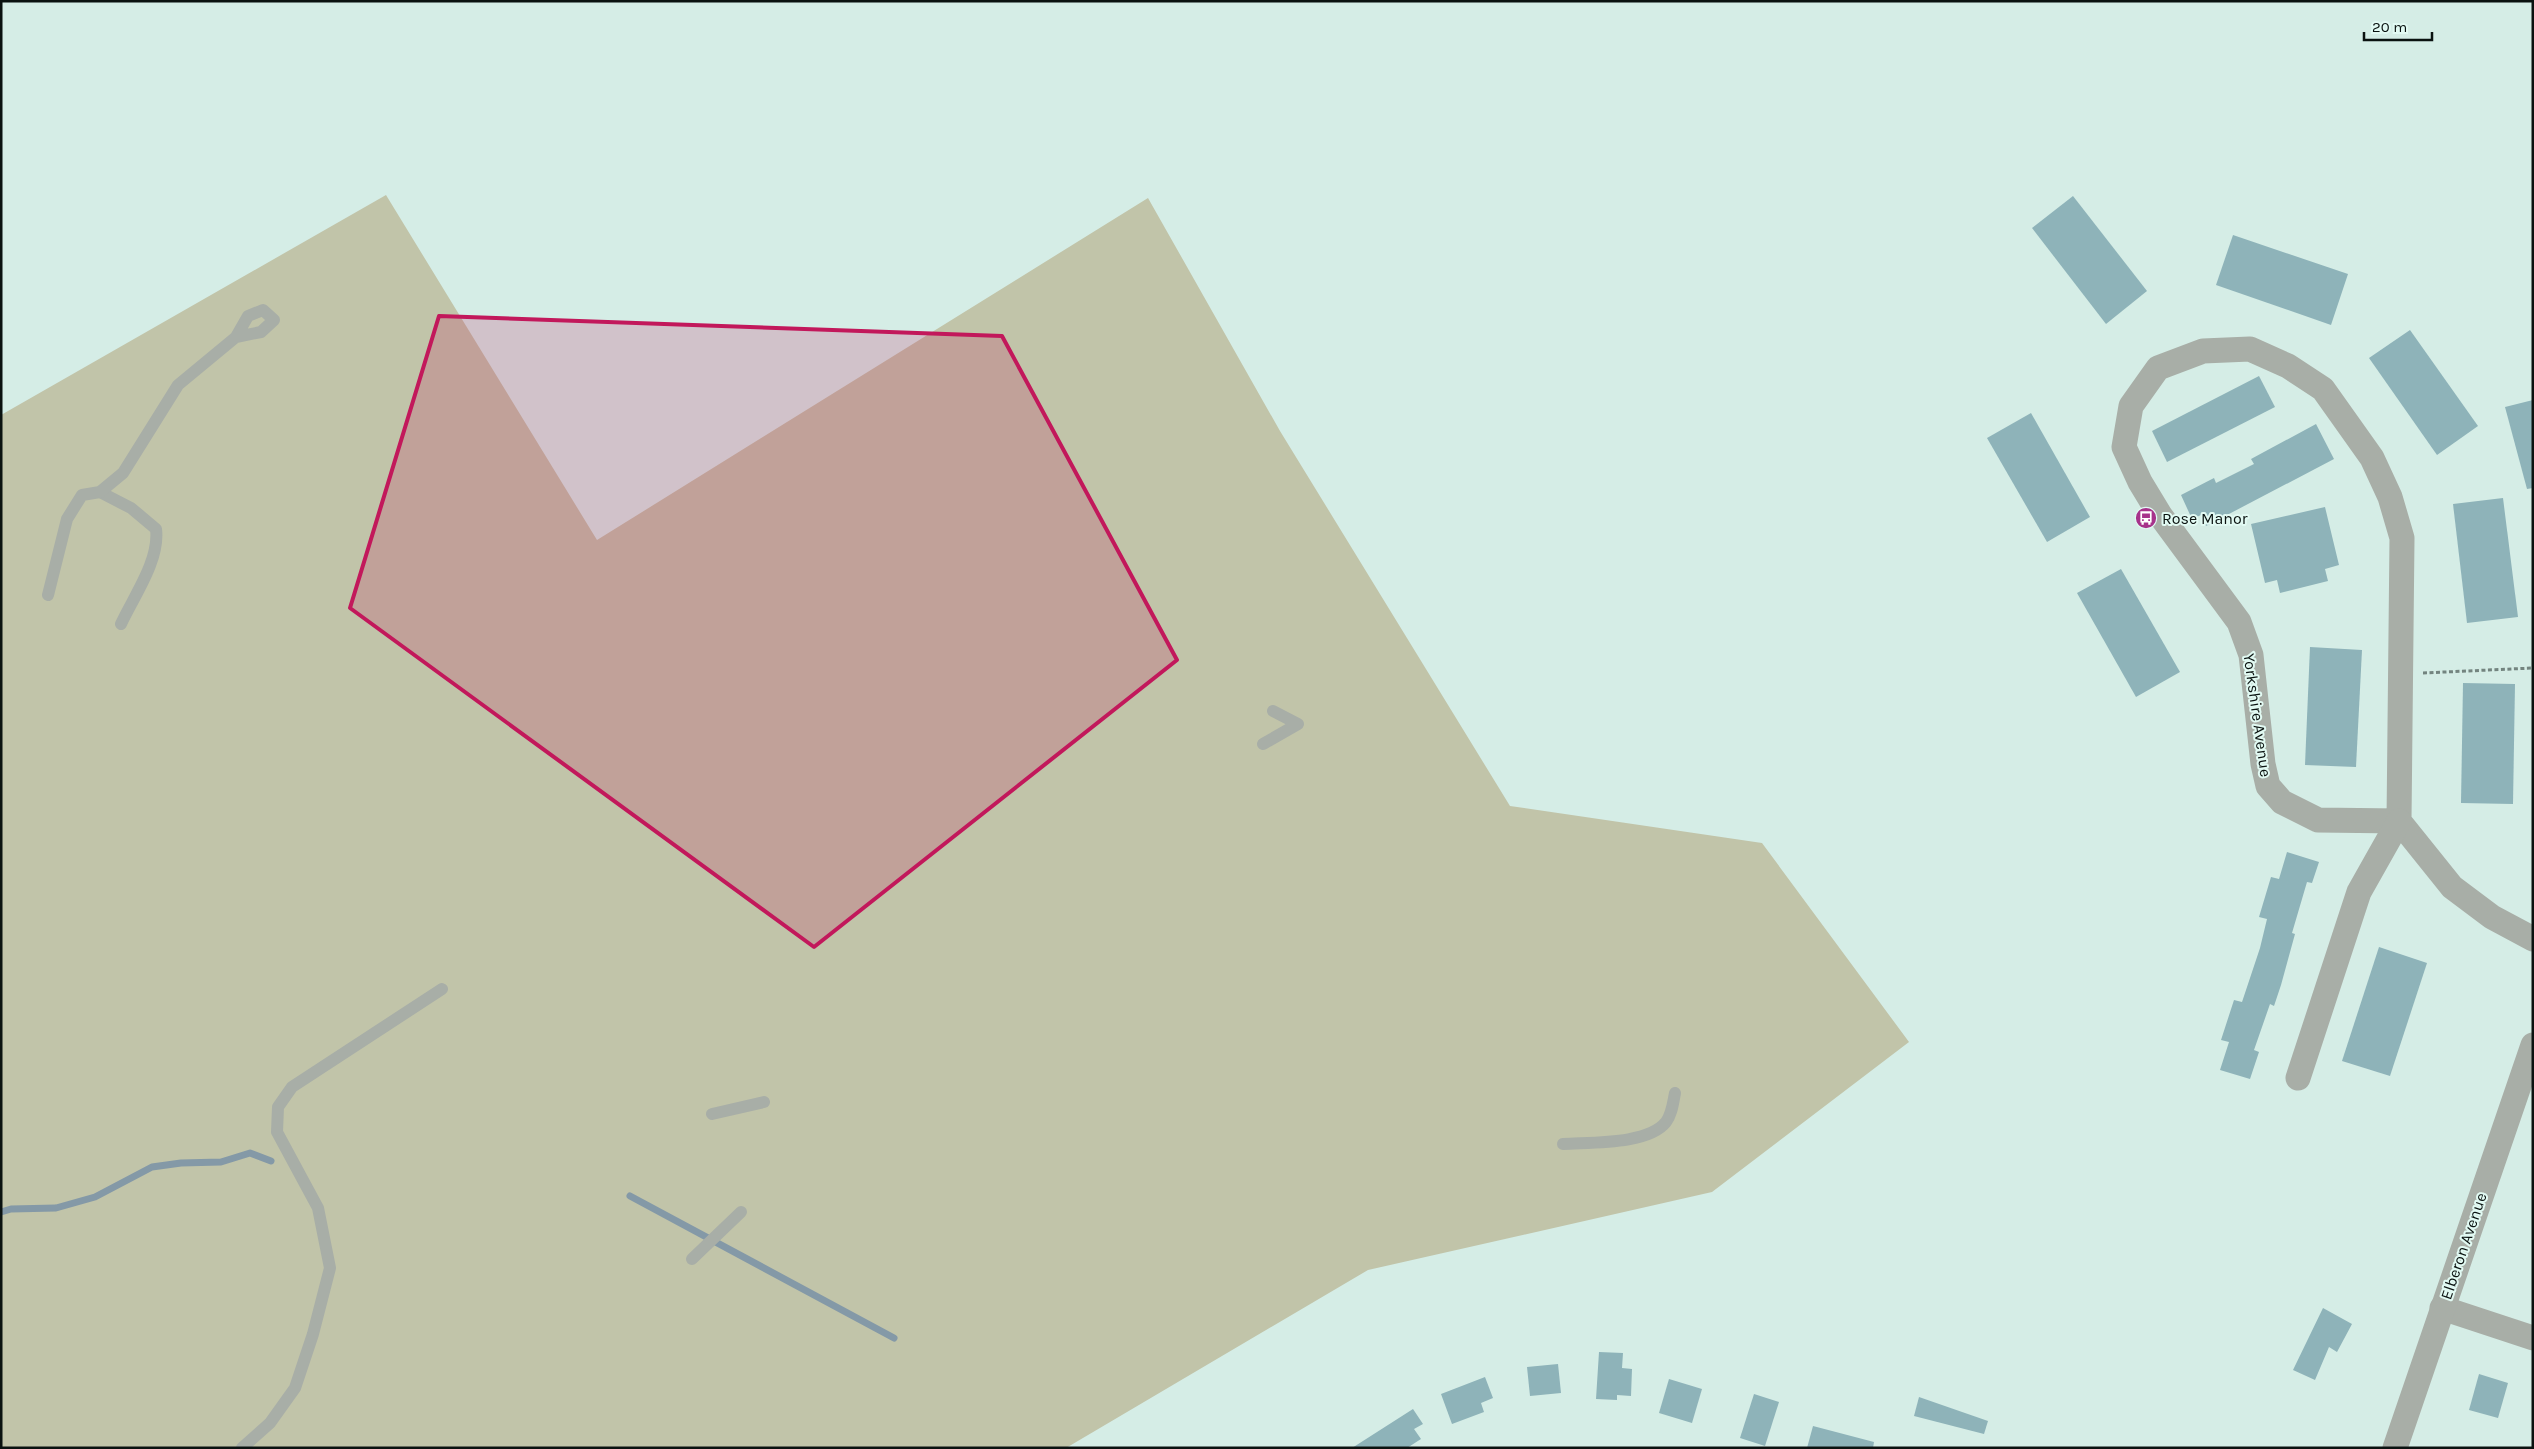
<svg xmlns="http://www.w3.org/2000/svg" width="2534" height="1449" font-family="Karla,sans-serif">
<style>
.green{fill:#c1c4a9}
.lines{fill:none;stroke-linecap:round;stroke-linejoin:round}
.stream{stroke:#8499a7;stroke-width:7}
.building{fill:#8eb3b9}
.path{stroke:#73847f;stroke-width:3;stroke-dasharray:4 2.5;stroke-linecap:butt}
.lane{stroke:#a8aea7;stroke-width:12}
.street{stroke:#a8aea7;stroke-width:25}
.marked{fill:#c2185b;fill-opacity:0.2;stroke:#c2185b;stroke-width:4;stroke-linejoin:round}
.labels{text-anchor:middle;stroke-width:4;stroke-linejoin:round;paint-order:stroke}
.poi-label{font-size:16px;fill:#0a1210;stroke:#e2faf3;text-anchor:start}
.street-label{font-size:16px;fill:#0a1210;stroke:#e2faf3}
</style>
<rect width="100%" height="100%" fill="#d5ede6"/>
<path class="green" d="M386 195 597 540 1148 198 1280 431 1510 806 1762 843 1909 1042 1712 1192 1368 1270 1066 1448H1V415Z"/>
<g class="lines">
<g class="stream">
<path d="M630 1196 894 1338"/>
<path d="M1 1212 11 1209 56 1208 95 1197 152 1167 181 1163 221 1162 250 1153 271 1161"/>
</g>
</g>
<g class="building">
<path d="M2073 196 2147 291 2106 324 2032 228Z"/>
<path d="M2233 235 2348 274 2331 325 2216 285Z"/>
<path d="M2410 330 2478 426 2437 455 2369 358Z"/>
<path d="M2259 376 2275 407 2167 462 2152 431Z"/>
<path d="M2533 400V488L2527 489 2505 407Z"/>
<path d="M2031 413 2090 517 2047 542 1987 438Z"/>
<path d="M2316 424 2334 459 2206 526 2201 515 2192 519 2181 495 2214 478 2216 483 2254 464 2251 459Z"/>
<path d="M2503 498 2518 617 2467 623 2453 504Z"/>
<path d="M2325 507 2339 565 2325 569 2328 581 2280 593 2277 580 2265 583 2251 524Z"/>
<path d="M2121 569 2180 672 2136 697 2077 593Z"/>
<path d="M2310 647 2362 650 2356 767 2305 765Z"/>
<path d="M2463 683 2515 684 2513 804 2461 803Z"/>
<path d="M2287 852 2319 862 2312 883 2307 882 2292 933 2295 934 2281 985 2274 1006 2270 1004 2254 1050 2259 1052 2250 1079 2220 1070 2229 1042 2221 1040 2234 1000 2242 1002 2260 948 2267 919 2259 917 2271 877 2279 879Z"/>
<path d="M2379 947 2427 963 2390 1076 2342 1061Z"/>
<path d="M2323 1308 2352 1324 2337 1352 2329 1347 2315 1380 2293 1370Z"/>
<path d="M1599 1352 1623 1353 1622 1368 1632 1369 1631 1396 1617 1395V1400L1596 1399Z"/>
<path d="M1558 1364 1561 1393 1530 1396 1527 1367Z"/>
<path d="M2479 1374 2508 1383 2498 1418 2469 1410Z"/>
<path d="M1485 1377 1493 1398 1481 1403 1484 1412 1452 1424 1441 1394Z"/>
<path d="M1669 1379 1702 1389 1692 1423 1659 1413Z"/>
<path d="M1754 1394 1779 1402 1765 1446 1740 1438Z"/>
<path d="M1919 1397 1988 1421 1984 1434 1914 1416Z"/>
<path d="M1413 1409 1423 1424 1414 1429 1421 1439 1407 1448H1352Z"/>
<path d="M1813 1426 1874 1442 1873 1448H1807Z"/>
</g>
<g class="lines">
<path class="path" d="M2423 673 2533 668"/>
<g class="lane">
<path d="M100 492 131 508 156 529C160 560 134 596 121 624"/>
<path d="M48 595 67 519 82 495 100 492 123 473 178 385 236 337 248 316 263 310 274 320 261 332 236 337"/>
<path d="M1263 744 1298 724 1273 711"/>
<path d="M712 1114 764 1102"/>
<path d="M1563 1144C1589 1142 1648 1145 1666 1122 1672 1114 1673 1103 1675 1093"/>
<path d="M692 1259 741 1212"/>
<path d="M242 1448 270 1423 295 1388 313 1334 330 1268 318 1208 277 1132 278 1107 292 1087 442 989"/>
</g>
<g class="street">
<path d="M2399 821 2318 820 2282 802 2268 786 2263 764 2251 655 2239 622 2160 515 2140 482 2124 447 2131 406 2158 368 2203 351 2250 349 2288 366 2323 389 2372 458 2390 497 2402 538 2399 821 2452 887 2492 917 2533 939"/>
<path d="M2298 1078 2359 892 2399 821"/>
<path d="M2442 1308 2533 1338"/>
<path d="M2395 1448 2533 1045"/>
</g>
</g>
<path class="marked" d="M439 316 1002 336 1177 660 814 947 350 608Z"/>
<defs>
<g id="bus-disc" transform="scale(1.125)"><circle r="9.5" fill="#a7328b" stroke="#e2faf3"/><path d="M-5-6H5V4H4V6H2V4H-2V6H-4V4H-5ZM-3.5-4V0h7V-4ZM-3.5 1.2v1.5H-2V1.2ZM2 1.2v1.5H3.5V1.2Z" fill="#fff"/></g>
</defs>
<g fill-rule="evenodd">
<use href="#bus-disc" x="2146" y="518"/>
</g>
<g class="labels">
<g class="poi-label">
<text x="2162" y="524">Rose Manor</text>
</g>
<g class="street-label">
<text transform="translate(2258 715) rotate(82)" y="6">Yorkshire Avenue</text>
<text transform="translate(2463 1246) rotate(-71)" y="6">Elberon Avenue</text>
</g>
</g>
<rect width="2534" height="1449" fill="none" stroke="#0a1210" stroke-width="5"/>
<path d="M2364 32v8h68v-8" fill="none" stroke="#0a1210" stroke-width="2.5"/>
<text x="2372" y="32" font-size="15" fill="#0a1210" stroke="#e2faf3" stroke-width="4" paint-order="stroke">20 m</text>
</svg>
